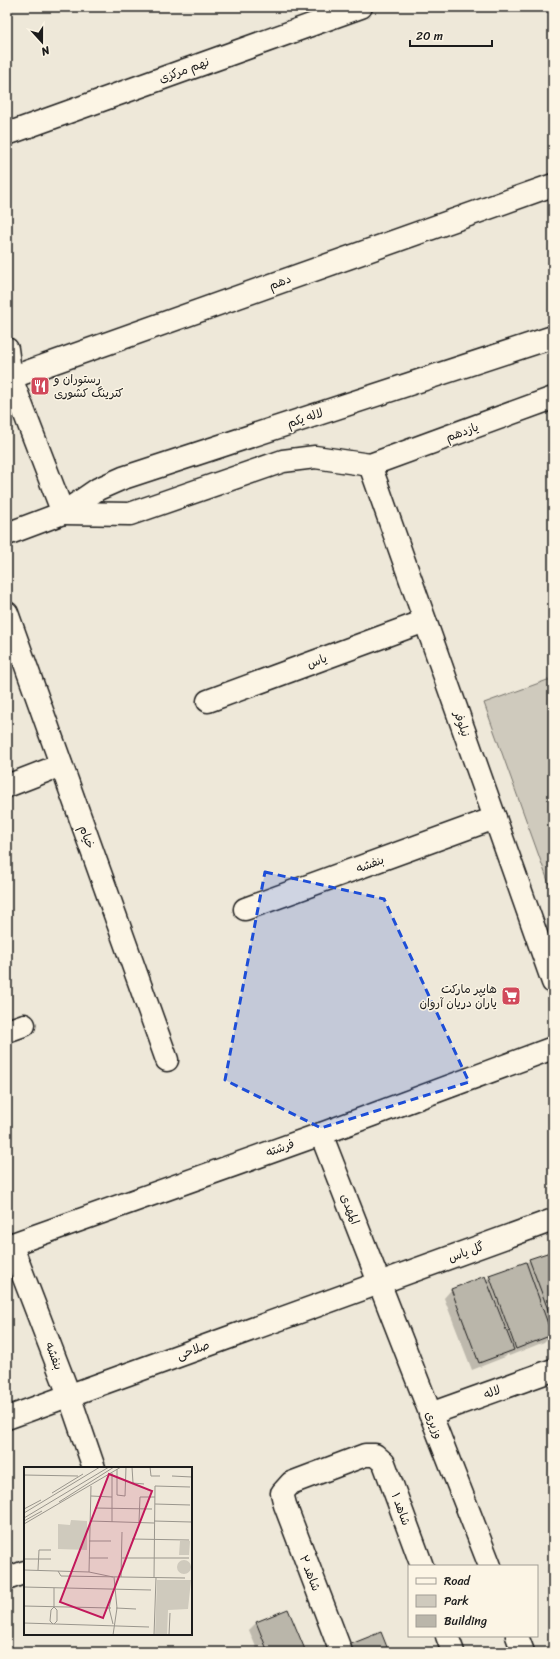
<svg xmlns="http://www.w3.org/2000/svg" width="560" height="1659" font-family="Sriracha,'Playpen Sans Arabic',sans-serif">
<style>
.green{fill:#cfcabd;stroke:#76736c}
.shadow{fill:#0003}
.building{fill:#bab6aa;stroke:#1c1c1c}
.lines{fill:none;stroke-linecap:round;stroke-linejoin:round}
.minor-casing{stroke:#1c1c1c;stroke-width:25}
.minor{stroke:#fcf5e5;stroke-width:22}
.marked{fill:#1d4ed8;fill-opacity:0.2;stroke:#1d4ed8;stroke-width:3;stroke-dasharray:8 5;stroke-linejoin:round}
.labels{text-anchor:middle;stroke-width:3;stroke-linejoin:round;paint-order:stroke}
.street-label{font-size:12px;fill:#1c1c1c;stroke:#fcf5e5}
.poi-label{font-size:12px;fill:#1c1c1c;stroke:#fcf5e5;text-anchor:start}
.inset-road{fill:none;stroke:#9a968d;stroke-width:1}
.view{fill:#c2185b;fill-opacity:0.15;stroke:#c2185b;stroke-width:2}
.inset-edge{fill:none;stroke:#1c1c1c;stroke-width:2}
</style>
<rect width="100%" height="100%" fill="#eee8d9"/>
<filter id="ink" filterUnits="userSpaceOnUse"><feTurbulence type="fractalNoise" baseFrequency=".025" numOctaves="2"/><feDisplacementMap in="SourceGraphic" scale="8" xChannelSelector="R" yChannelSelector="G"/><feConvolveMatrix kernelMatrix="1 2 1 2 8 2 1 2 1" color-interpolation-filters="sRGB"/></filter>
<g filter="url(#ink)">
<path class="green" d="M553 678V895L484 703Z"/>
<g class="shadow">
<path d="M553 1252V1339L549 1341 548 1338 544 1342 509 1356 508 1354 505 1357 472 1370 444 1298 451 1290 485 1278 486 1280 490 1276Z"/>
<path d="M256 1623 305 1652H258L249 1630Z"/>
</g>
<g class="building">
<path d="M553 1251V1323L529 1259Z"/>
<path d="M526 1262 552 1335 516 1349 489 1275Z"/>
<path d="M485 1276 514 1350 479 1363 451 1289Z"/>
<path d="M288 1609 306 1652H268L256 1622Z"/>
<path d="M381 1632 389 1652H349L346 1646Z"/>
</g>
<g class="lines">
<g class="minor-casing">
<g id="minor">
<path d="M7 134 361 7"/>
<path d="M7 349 11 378"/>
<path d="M7 370 11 378 63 513"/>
<path d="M7 379 553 185"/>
<path d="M370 465 553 982"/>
<path d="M63 513 130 514 283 461 315 457 370 465 553 398"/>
<path d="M7 534 63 513 98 489 123 478 553 337"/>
<path d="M7 613 167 1060"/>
<path d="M208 701 425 621"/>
<path d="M7 786 61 765"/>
<path d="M245 909 495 818"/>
<path d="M7 1031 24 1025"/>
<path d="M321 1134 490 1566"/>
<path d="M11 1244 69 1395 94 1468"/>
<path d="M7 1246 321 1134 553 1048"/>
<path d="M430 1414 553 1370"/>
<path d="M7 1418 553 1220"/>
<path d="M7 1579 25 1572"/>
<path d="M447 1636 453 1652"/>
<path d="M517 1636 523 1652"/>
<path d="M341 1652 285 1505 282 1493 291 1483 365 1455H375L384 1463 422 1566"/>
</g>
</g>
<use href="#minor" class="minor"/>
</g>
</g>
<path class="marked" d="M265 872 384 899 469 1082 321 1128 225 1080Z"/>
<defs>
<g id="restaurant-square" transform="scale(1)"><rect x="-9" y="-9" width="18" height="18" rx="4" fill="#d1495b" stroke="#fcf5e5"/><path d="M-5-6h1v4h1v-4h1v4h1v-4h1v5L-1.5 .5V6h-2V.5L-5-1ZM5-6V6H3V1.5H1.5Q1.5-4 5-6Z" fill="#fff"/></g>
<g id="supermarket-square" transform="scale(1)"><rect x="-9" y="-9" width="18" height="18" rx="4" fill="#d1495b" stroke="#fcf5e5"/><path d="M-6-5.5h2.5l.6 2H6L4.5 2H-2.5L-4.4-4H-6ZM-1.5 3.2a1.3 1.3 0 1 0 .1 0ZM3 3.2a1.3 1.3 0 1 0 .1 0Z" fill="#fff"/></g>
</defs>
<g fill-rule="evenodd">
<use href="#restaurant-square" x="40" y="386"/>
<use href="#supermarket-square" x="511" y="996"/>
</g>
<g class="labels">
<g class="street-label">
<text transform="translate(184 70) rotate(-20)" y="4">نهم مرکزی</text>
<text transform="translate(280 282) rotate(-20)" y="4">دهم</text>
<text transform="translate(305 418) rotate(-18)" y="4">لاله یکم</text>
<text transform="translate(462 432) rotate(-20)" y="4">یازدهم</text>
<text transform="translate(317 661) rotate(-20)" y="4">یاس</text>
<text transform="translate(462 724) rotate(71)" y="4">نیلوفر</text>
<text transform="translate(87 837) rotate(70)" y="4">خیام</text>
<text transform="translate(370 864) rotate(-20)" y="4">بنفشه</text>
<text transform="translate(280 1148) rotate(-20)" y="4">فرشته</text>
<text transform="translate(350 1209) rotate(69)" y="4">المهدی</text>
<text transform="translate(466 1252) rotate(-20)" y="4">گل یاس</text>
<text transform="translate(193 1350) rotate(-20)" y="4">صلاحی</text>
<text transform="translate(54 1356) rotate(69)" y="4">بنفشه</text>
<text transform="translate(492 1392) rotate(-20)" y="4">لاله</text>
<text transform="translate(434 1425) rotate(69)" y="4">وزیری</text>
<text transform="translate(401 1509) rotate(70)" y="4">شاهد ۱</text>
<text transform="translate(310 1573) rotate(69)" y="4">شاهد ۲</text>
</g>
<g class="poi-label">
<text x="54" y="383">رستوران و<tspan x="54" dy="14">کترینگ کشوری</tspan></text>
<text x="497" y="993" text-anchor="end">هایپر مارکت<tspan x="497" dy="14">یاران دریان آروان</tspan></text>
</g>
</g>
<g transform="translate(24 1467)">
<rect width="168" height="168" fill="#eee8d9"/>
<path d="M47 53 63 54V83L34 82V57L46 58ZM156 74H166L165 88H155ZM153 100a7 7 0 1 1 14 0a7 7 0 1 1-14 0ZM133 113H167L164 142 144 143 143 168H131Z" fill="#cfcabd"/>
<path class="inset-road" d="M108 0 109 16 120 17M126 0 127 9H136M93 2V28L101 29 102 0M88 6V55M0 8 54 9M148 9 168 10M28 26 59 7M67 29 88 30M35 35 90 0M131 37 166 38M71 41 128 42M0 42 17 33M0 46 76 0M0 51 85 0M0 54 18 44M66 54 130 56M130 54 167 55M115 55 116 30H131M0 57 97 0M108 72 165 73M65 74H87M65 91H84M97 91H165M0 92H27M0 103 65 105 89 110M14 103 15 83H27M34 104 37 109 161 111M65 105 67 19M97 110 98 65M130 111 131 19 166 20M0 120 127 123M0 139 87 141M30 140 33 143V154L30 157M30 140V121M92 141 112 142M0 156 125 160M29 157 26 154 27 143 30 140M89 157 85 141 89 124M89 168 93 141 90 110M130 168 132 111M145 168 146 146M168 168V136"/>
<path class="view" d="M85 7 128 24 79 151 36 135Z"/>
<rect width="168" height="168" class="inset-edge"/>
</g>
<rect width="560" height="1659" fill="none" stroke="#fcf5e5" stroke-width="24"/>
<rect x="12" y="12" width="536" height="1635" fill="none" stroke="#1c1c1c" stroke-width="1.5" filter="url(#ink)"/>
<rect x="408" y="1565" width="130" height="72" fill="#fcf5e5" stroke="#a29e95"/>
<rect x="416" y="1578" width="20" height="6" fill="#fcf5e5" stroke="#a29e95"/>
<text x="444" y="1585" font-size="12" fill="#1c1c1c">Road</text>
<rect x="416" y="1595" width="20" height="12" fill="#cfcabd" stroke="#a29e95"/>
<text x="444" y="1605" font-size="12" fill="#1c1c1c">Park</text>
<rect x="416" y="1615" width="20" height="12" fill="#bab6aa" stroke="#a29e95"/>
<text x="444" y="1625" font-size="12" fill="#1c1c1c">Building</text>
<g transform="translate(42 42) rotate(159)" stroke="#fcf5e5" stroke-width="3" paint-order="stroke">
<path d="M0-3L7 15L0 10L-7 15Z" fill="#1c1c1c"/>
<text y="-6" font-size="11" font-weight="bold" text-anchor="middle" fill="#1c1c1c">N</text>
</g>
<path d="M410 40v6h82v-6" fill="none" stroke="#1c1c1c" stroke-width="2"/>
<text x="416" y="40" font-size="12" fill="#1c1c1c" stroke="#fcf5e5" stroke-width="3" paint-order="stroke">20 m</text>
</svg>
